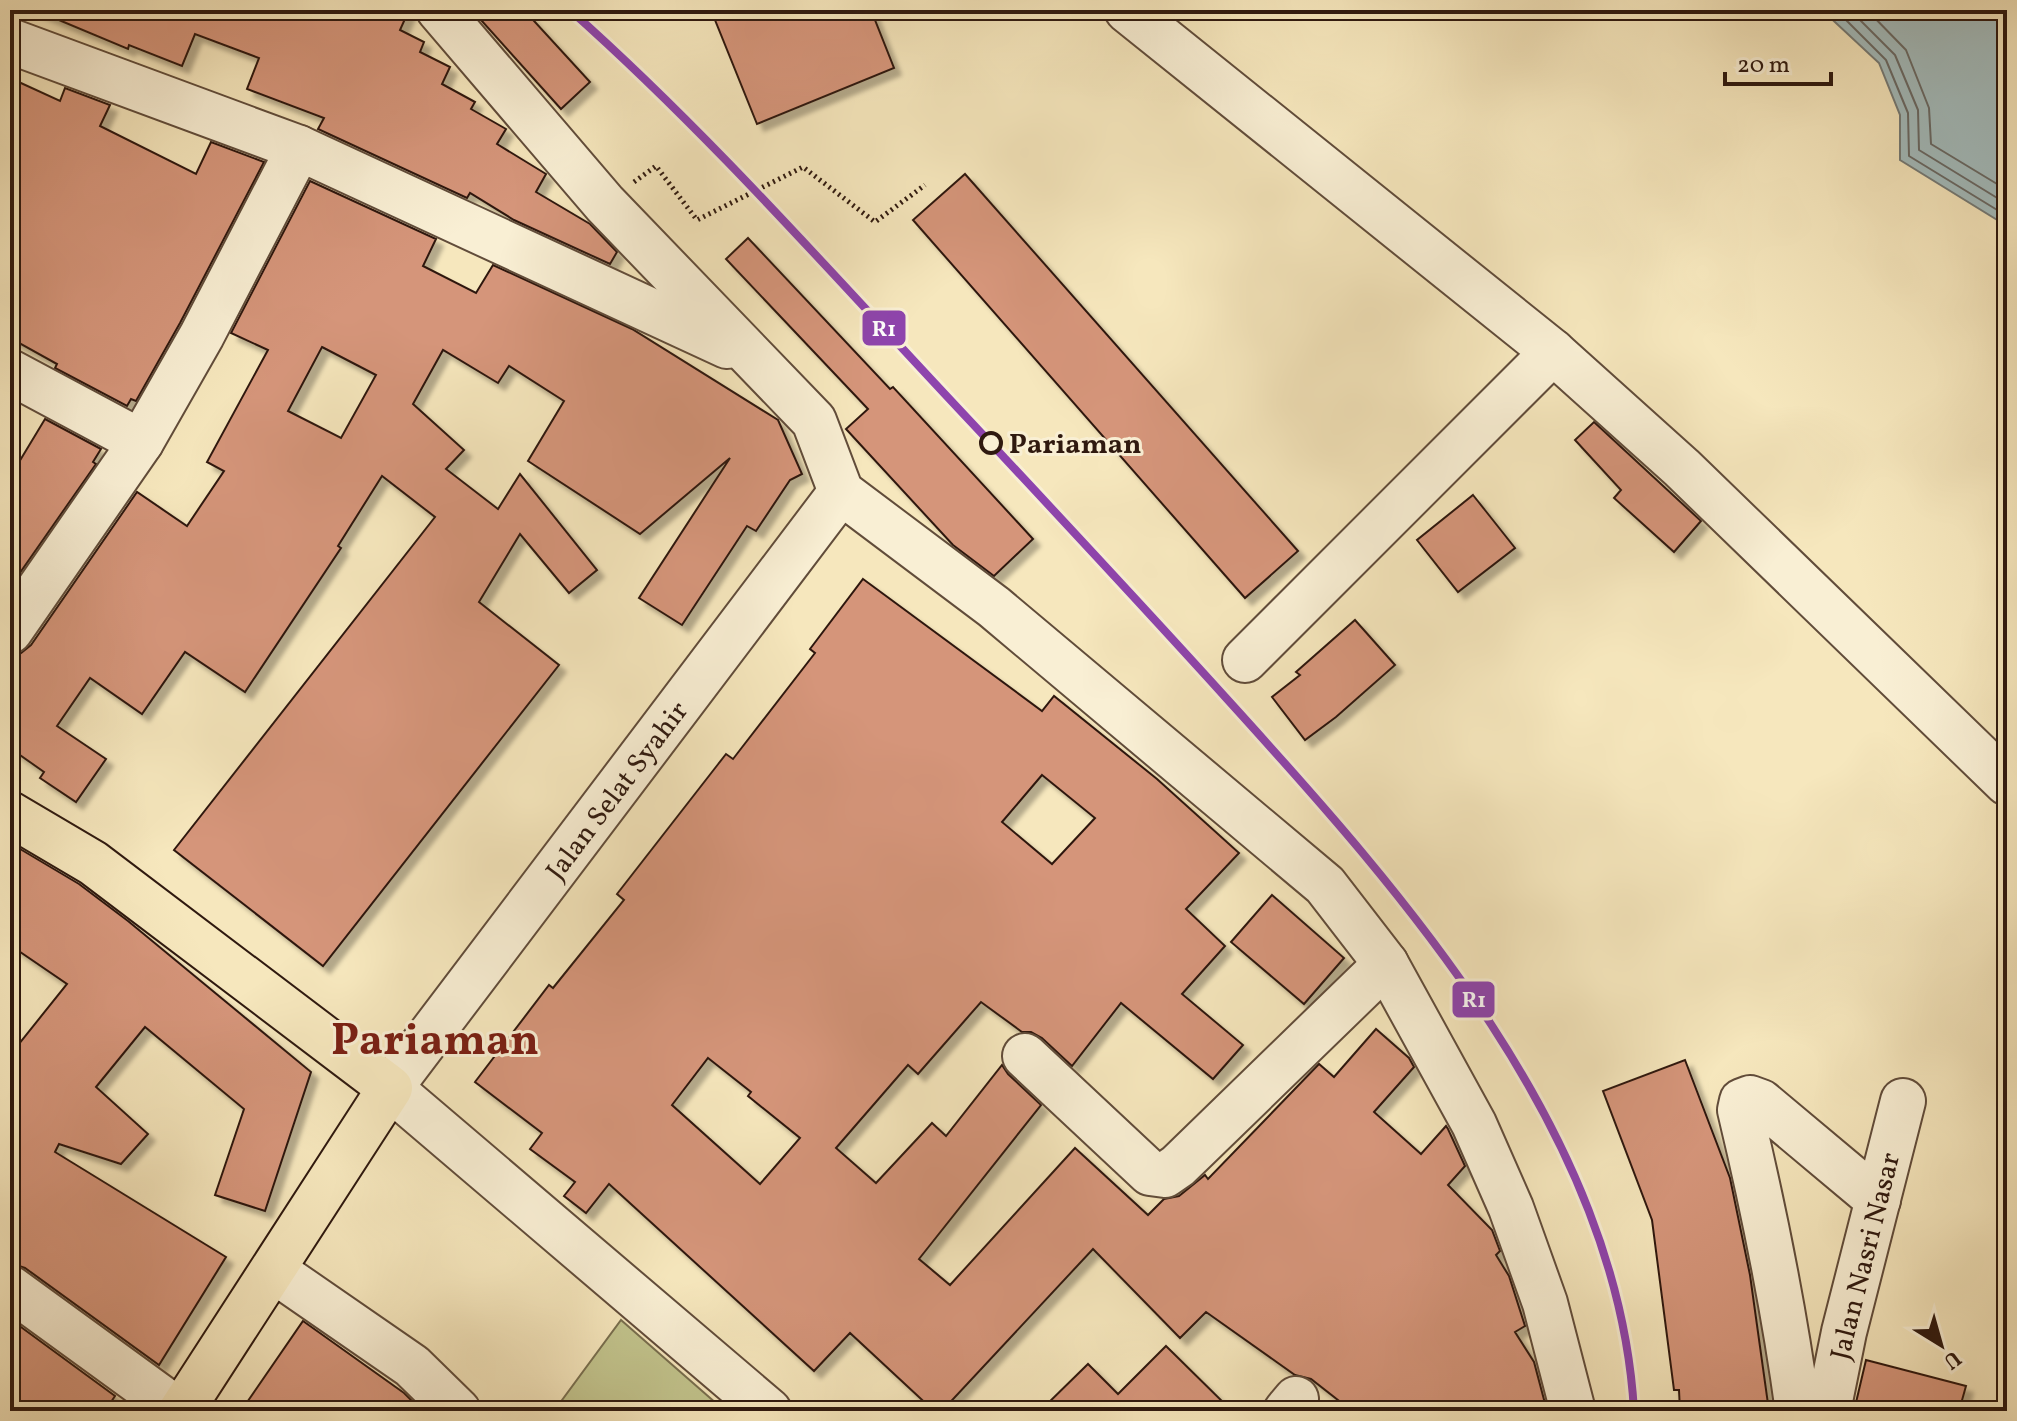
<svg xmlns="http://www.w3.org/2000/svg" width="2017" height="1421" font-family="Vollkorn,serif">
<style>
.green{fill:#c2c48d;stroke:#786e4e;stroke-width:2}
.water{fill:#a3bcbd;stroke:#757b77;stroke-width:2}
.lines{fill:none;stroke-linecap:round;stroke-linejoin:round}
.shore{stroke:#696a66;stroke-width:2}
.building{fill:#d5957a;stroke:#2f190f;stroke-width:2;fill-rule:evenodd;filter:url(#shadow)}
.minor-casing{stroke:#614c3a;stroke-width:48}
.major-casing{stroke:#2f190f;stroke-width:48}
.path{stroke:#2f190f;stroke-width:5;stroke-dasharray:2 4;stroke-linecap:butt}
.minor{stroke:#f9efd4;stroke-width:44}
.major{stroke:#f6e7bd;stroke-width:44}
.rail-1-casing{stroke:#f9efd4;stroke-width:14}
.rail-1{stroke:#8e44ad;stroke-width:8}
.stop-dot{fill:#f9efd4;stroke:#2f190f;stroke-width:4}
.labels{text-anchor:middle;stroke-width:6;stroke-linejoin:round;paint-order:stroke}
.stop-label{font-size:28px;font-weight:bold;fill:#2f190f;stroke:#f9efd4;text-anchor:start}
.street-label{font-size:28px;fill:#2f190f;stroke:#f9efd4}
.town-label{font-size:44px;font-weight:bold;fill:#7a1f14;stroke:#f9efd4}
.line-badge{stroke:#f9efd4;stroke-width:3}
.badge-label{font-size:22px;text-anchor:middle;font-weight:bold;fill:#fff}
</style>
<defs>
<filter id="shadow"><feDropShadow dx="7" dy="7" stdDeviation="2" flood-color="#0004"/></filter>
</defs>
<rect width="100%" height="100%" fill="#f6e7bd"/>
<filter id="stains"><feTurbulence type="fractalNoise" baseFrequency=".0025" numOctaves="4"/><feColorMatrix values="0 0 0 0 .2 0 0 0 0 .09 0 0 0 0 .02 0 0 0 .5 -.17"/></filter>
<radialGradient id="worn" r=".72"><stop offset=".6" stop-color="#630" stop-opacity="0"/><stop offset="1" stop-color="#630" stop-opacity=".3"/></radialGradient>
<path class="green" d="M621 1320 725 1411H554Z"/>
<path class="water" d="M1822 10H2007V226L1900 160V115L1879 63Z"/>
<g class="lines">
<g class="shore">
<path d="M1836 10 1886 60 1908 113 1909 156 2007 216"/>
<path d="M1850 10 1895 55 1918 110 1919 150 2007 204"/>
<path d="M1867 10 1906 50 1929 108 1931 144 2007 190"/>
</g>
</g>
<g class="building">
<path d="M35 10H409L400 30 424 42 420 52 450 67 442 84 475 102 471 109 506 129 497 144 546 174 536 192 590 224 617 252 610 264 514 220 470 193 467 198 318 129 324 118 247 89 259 58 195 34 182 66 129 45 128 49Z"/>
<path d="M472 10H524L590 82 561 109Z"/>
<path d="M711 10H871L894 68 757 124Z"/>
<path d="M10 78 60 101 65 88 110 105 100 126 196 174 211 142 264 162 180 323 136 401 131 399 127 406 55 368 57 364 10 338Z"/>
<path d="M965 174 1298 551 1245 598 913 220Z"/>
<path d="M310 181 436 239 423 266 476 293 493 265 632 329 778 420 802 474 790 480 756 531 747 526 682 625 639 598 730 458 640 534 528 461 564 401 509 366 498 383 443 350 413 404 464 450 446 469 498 509 520 474 597 570 569 593 520 534 479 602 559 665 323 966 174 850 435 517 382 476 338 546 341 548 245 692 185 652 142 714 90 678 57 726 106 759 76 802 40 778 44 772 10 748V656L21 653 31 645 137 492 187 526 224 471 207 462 268 350 231 333ZM322 347 376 375 341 438 288 411Z"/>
<path d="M748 238 890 389 893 387 1033 539 994 576 953 545 846 429 868 409 726 259Z"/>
<path d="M45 419 101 449 93 462 96 464 10 587V477Z"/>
<path d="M1594 422 1701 521 1674 552 1614 498 1621 490 1575 440Z"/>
<path d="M1473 495 1515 548 1458 592 1417 540Z"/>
<path d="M863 579 1042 711 1054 696 1157 779 1239 853 1186 909 1225 946 1182 994 1243 1045 1213 1079 1121 1003 1072 1066 1042 1038 1031 1032H1022L981 1002 918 1074 908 1065 836 1148 876 1183 932 1123 946 1136 1002 1065 1008 1074 1041 1105 919 1259 950 1285 1075 1148 1148 1215 1164 1199 1179 1196 1205 1175 1208 1179 1319 1064 1334 1077 1376 1029 1409 1058 1414 1067 1374 1112 1421 1154 1446 1126 1448 1129 1465 1166 1448 1185 1492 1230 1500 1251 1496 1255 1509 1276 1525 1326 1515 1332 1534 1362 1547 1411H1352L1311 1379 1295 1375 1206 1312 1180 1338 1093 1249 942 1411H934L850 1333 814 1371 609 1184 586 1213 564 1196 575 1182 530 1149 542 1133 475 1082 549 985 553 988 624 900 617 894 726 754 733 759 815 653 810 649ZM1042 775 1095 818 1052 864 1002 822ZM708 1058 751 1092 748 1096 800 1138 760 1184 672 1105Z"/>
<path d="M1355 620 1395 665 1336 717 1305 740 1272 697 1300 675 1296 672Z"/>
<path d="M10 843 79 884 128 921 311 1072 265 1211 215 1195 244 1109 145 1027 96 1087 148 1134 121 1164 59 1144 55 1152 226 1257 159 1365 25 1268 10 1263V1055L67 984 10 945Z"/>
<path d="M1272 895 1344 958 1304 1004 1231 942Z"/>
<path d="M1685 1060 1730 1178 1750 1275 1769 1411H1680L1679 1390H1674L1652 1220 1603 1091Z"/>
<path d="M10 1319 115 1396 105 1411H10Z"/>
<path d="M303 1321 404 1393 422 1411H241Z"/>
<path d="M1166 1346 1232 1411H1040L1088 1364 1118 1394Z"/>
<path d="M1866 1360 1966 1386 1959 1411H1854Z"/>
</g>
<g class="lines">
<g class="minor-casing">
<g id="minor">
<path d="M439 10 605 204 814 421 841 492 994 607 1325 885 1386 964 1474 1124 1511 1208 1545 1303 1573 1411"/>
<path d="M1127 10 1553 352 1682 468 2007 783"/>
<path d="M10 41 299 148 727 346"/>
<path d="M10 372 141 442"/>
<path d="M10 631 141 442 202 335 299 148"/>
<path d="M1245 660 1553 352"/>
<path d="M1025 1056 1150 1173 1165 1175 1178 1166 1386 964"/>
<path d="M273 1270 412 1366 458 1411"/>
<path d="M10 1288 179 1411"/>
<path d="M769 1411 390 1088 841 492"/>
<path d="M1286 1411 1296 1399"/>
<path d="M1798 1411C1784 1309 1764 1210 1740 1110L1742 1101 1750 1098 1761 1102 1878 1200"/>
<path d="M1828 1411 1844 1332 1903 1101"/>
</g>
</g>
<g class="major-casing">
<path id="major" d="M10 814 93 863 390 1088 181 1411"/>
</g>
<path class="path" d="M634 182 656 166 697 220 803 167 875 222 925 185"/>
<use href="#minor" class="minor"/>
<use href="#major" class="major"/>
<g class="rail-1-casing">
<path id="rail-1" d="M570 10C713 137 840 283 971 422 1057 514 1143 606 1227 699 1405 895 1618 1134 1634 1411"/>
</g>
<use href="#rail-1" class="rail-1"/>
</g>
<circle class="stop-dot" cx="991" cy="443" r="10"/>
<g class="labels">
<g class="stop-label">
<text x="1009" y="453">Pariaman</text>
</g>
<g class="street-label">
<text transform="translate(616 790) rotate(-53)" y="10">Jalan Selat Syahir</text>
<text transform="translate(1864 1256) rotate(-76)" y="10">Jalan Nasri Nasar</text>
</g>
<g class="town-label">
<text x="435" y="1054">Pariaman</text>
</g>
</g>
<g class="line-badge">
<rect x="861" y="309" width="46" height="38" rx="8" fill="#8e44ad"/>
<rect x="1451" y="980" width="45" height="39" rx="8" fill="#8e44ad"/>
</g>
<g class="badge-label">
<text x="884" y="336">R1</text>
<text x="1474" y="1007">R1</text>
</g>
<rect width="2017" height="1421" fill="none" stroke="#f6e7bd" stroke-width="40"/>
<rect x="12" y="12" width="1993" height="1397" fill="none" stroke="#2f190f" stroke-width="4"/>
<rect x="20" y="20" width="1977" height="1381" fill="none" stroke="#2f190f" stroke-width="2"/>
<g transform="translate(1941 1345) rotate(143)" stroke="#f9efd4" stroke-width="6" paint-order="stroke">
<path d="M0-6L14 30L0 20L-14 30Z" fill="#2f190f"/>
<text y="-12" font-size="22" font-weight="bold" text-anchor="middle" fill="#2f190f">U</text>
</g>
<path d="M1725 72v12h106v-12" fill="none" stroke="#2f190f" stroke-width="4"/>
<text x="1737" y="72" font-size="24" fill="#2f190f" stroke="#f9efd4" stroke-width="6" paint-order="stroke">20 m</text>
<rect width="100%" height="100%" filter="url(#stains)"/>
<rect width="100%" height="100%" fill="url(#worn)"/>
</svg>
